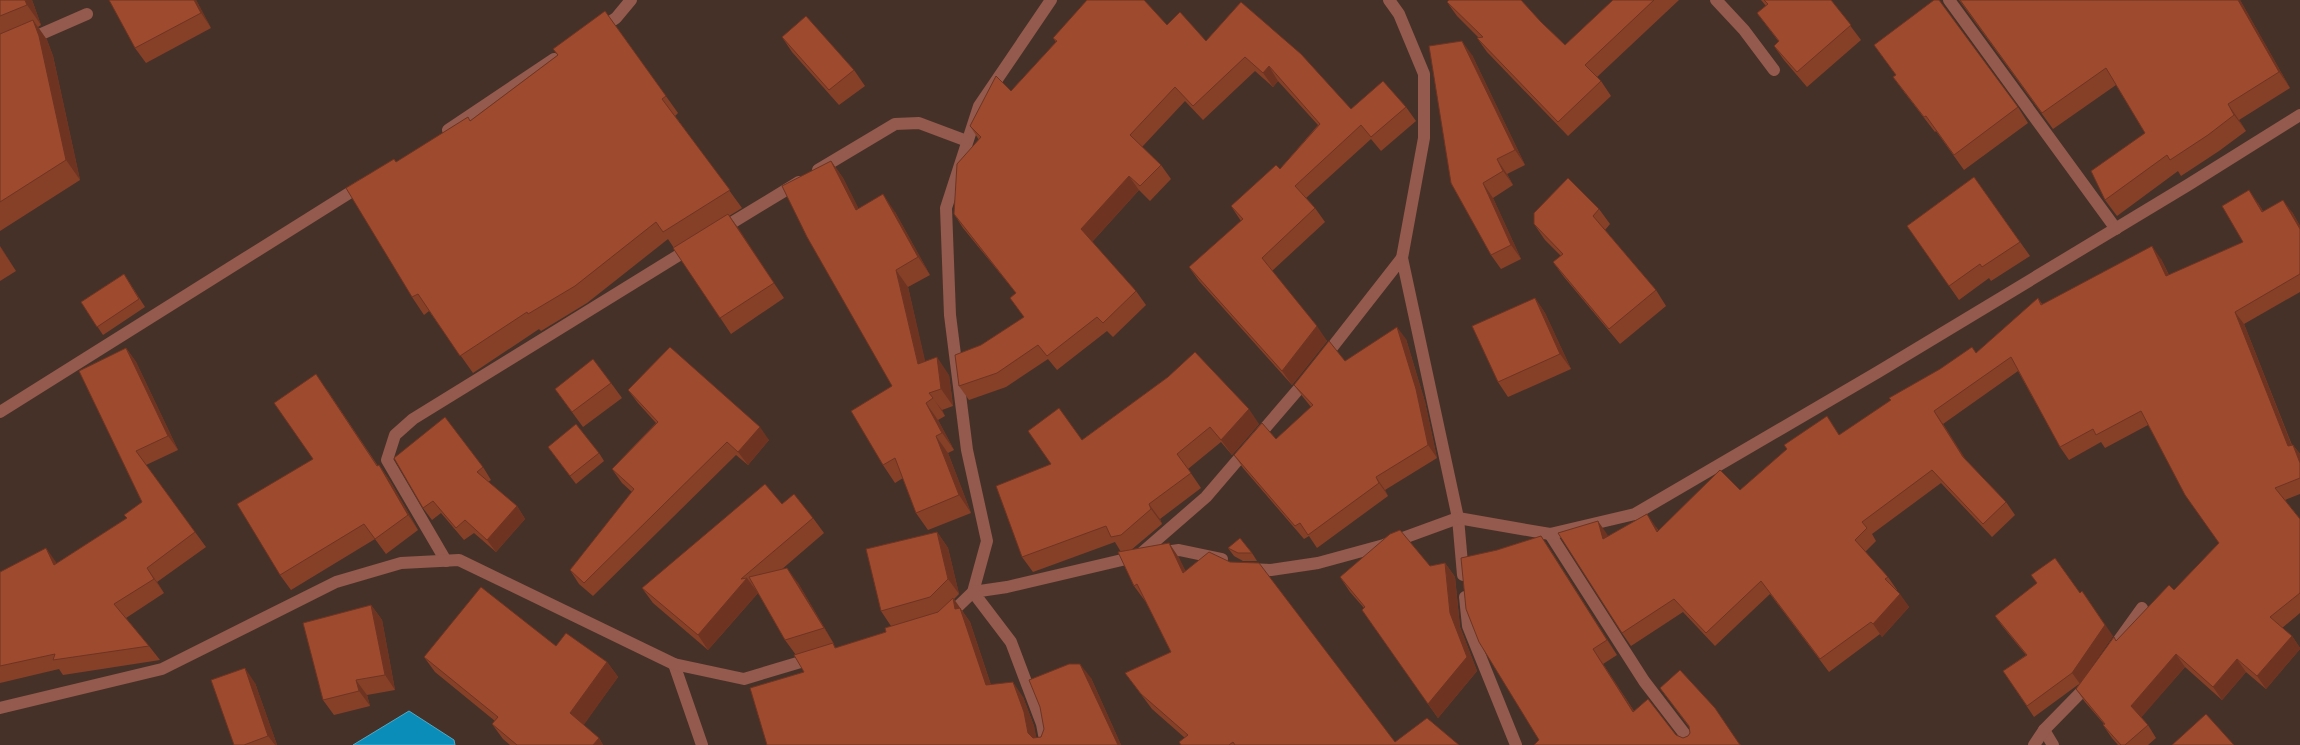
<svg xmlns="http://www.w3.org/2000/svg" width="2300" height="745" font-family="'Crimson Pro',serif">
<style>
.water{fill:#0a8db9;stroke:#51a9c6}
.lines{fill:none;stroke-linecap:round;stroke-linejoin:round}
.minor{stroke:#945a4d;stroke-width:12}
.wall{fill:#874028}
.shaded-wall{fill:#6e3421}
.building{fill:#9d4a2f;stroke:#6e3421}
</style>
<rect width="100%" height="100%" fill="#463128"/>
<path class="water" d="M409 711 454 740 455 745H353Z"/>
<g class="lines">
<g class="minor">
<path d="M1389 0 1399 14 1424 74V138L1402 258 1458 518 1463 575"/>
<path d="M1716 0 1744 30 1774 70"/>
<path d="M1949 0 2116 229"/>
<path d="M598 30 616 18 631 0"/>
<path d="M0 52 87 14"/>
<path d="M448 130 554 59"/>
<path d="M818 170 895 124 919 123 967 141"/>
<path d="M720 230 799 182"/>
<path d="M1323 359 1402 258"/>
<path d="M0 412 362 185"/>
<path d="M1550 534 1644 681 1693 745"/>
<path d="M1158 553 1179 550 1222 559"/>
<path d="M1137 557 1206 497 1308 378"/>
<path d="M446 561 387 460 395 435 413 419 692 247"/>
<path d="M1247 569 1271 570 1318 563 1384 545 1458 518 1550 534 1635 514 1878 372 2188 185 2300 115"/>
<path d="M1465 597 1468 626 1516 745"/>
<path d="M946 618 973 592 987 541 967 450 950 315 946 208 979 106 1051 0"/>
<path d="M2114 647 2142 608"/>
<path d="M674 664 702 745"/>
<path d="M0 708 162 669 336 582 401 563 459 560 674 664 744 679 814 658"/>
<path d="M2044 730 2053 745"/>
<path d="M1046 745 1042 724 1011 642 973 592 1007 587 1139 556"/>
<path d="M2034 745 2044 730 2091 682"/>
</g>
</g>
<g class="wall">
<path d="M0 0H32L41 25 38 27 47 40 53 56 80 180 0 231Z"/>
<path d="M196 0 211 28 146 63 135 48Z"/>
<path d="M1613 0H1679L1597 77 1601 81 1611 96 1568 136 1487 52 1477 38H1479L1457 16 1447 2 1541 22 1565 45Z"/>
<path d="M1761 0H1831L1861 40 1807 87 1784 60 1774 46 1779 42 1757 13 1766 6Z"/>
<path d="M1959 0H2240L2290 88 2239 120 2246 131 2219 151 2181 176 2178 171 2117 216 2105 200 2145 133 2116 85 2053 129Z"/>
<path d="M1241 2 1351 109 1406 107 1416 121 1381 151 1371 139 1306 198 1315 208 1325 222 1272 271 1327 341 1292 385 1199 281 1189 267 1241 221 1231 206 1280 169 1318 125 1278 81 1273 87 1255 71 1203 120 1185 101 1142 147 1161 165 1171 179 1150 201 1139 190 1092 242 1136 291 1146 305 1113 337 1107 331 1057 370 1048 359 1006 387 969 400 959 386 981 345 1024 317 1010 298 1016 293 963 228 954 214 979 140 970 126 1011 91 1056 42 1053 38 1167 25 1206 41Z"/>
<path d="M605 11 678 113 675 116 742 208 729 216 784 298 731 334 668 239 587 303 541 331 539 329 473 373 429 311 424 315 412 297 396 162 470 121 558 55Z"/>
<path d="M782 37 854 70 865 86 839 105 792 52Z"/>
<path d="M1874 45 2018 107 2028 123 1964 170 1936 131 1935 132 1904 92 1893 77 1896 75Z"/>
<path d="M1472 55 1525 165 1507 174 1513 185 1493 198 1521 259 1501 269 1491 255 1451 183Z"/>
<path d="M831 161 843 178 858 208 895 212 930 275 908 287 925 362 949 375 953 406 942 410 945 416 938 420 954 450 948 453 971 513 928 530 916 513 903 478 895 483 883 465 892 386Z"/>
<path d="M1974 177 2030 256 1991 281 1989 278 1959 300 1907 226Z"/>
<path d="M2258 203 2263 211 2292 212 2300 226V292L2244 324 2292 445H2293L2300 454V494L2285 500 2300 519V613L2282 628 2292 636 2300 648V649L2266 689 2246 672 2222 700 2185 667 2141 717 2148 725 2156 738 2148 745H2118L2112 738 2103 725 2104 724 2085 702 2076 689 2079 684 2034 717 2003 671 2026 655 2003 627 1995 616 2113 636 2084 677 2116 641 2174 590 2219 543 2148 425 2105 448 2101 442 2069 460 2060 447 2018 371 1943 424 1965 459 2006 502 2015 515 1992 537 1941 483 1872 534 1876 541 1865 552 1888 577 1897 590H1896L1909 607 1882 637 1880 634 1829 672 1770 594 1715 646 1683 612 1631 646 1622 633 1607 534 1608 537 1656 527 1659 531 1740 490 1839 435 1976 353 2038 298 2042 304 2161 259 2169 275 2243 242Z"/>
<path d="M1599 209 1610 224 1605 230 1656 290 1666 306 1620 344 1564 277 1553 262 1561 256 1545 240 1534 224Z"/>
<path d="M0 246 16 271 0 281Z"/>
<path d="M124 274 145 307 103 335 81 302Z"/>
<path d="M1535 298 1545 313 1571 369 1508 397 1498 382Z"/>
<path d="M1406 339 1425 402 1437 458 1385 490 1388 496 1317 548 1309 536 1304 539 1243 468 1234 455 1276 439 1311 407 1303 397 1294 385 1345 361Z"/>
<path d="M126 348 136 362 178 450 146 465 206 547 157 582 164 593 126 618 149 646 160 660 63 675 59 669 0 683V572L57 563 127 518 142 502 79 371Z"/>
<path d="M1168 377 1259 424 1232 455 1221 442 1188 469 1201 488 1160 519 1162 524 1131 550 1169 543 1179 558 1185 571 1395 742 1459 745H1181L1185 738 1152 709 1125 673 1171 652 1145 600V601L1134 586 1121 552 1115 542 1033 572 1022 557 1082 440Z"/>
<path d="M611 383 622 398 583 427 555 389Z"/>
<path d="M327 390 378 466 379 465 390 481 418 530 386 554 375 539 291 590 280 575 313 459Z"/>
<path d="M628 390 769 440 748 465 736 455 593 596 579 584 570 570 632 492 622 483 612 469 656 423 638 403Z"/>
<path d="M548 447 599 453 604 461 576 484Z"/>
<path d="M394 458 483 467 491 480 488 482 517 506 525 519 496 552 474 533 464 540 441 513 432 520 423 508Z"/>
<path d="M782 504 813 518 824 533 781 570 798 583 834 644H833L836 648 886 632 891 626 881 611 937 532 948 548 959 594 954 599 970 622 991 685 1023 697 1034 726 1036 738 1041 737 1091 678 1121 745H767L804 672 796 655 785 640 758 593 708 650 653 603 642 588Z"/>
<path d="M1541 536 1551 551 1617 655 1603 664 1634 711 1676 735 1683 738 1688 736 1690 733 1689 727 1660 688 1741 745 1539 740 1497 550Z"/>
<path d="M1228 548 1252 553 1257 561H1243L1234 556Z"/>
<path d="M1445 563 1455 577 1460 627 1477 671 1438 718 1362 610 1364 608 1350 592 1340 577 1430 566Z"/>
<path d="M371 605 382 620 395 690 367 695 370 706 334 715 323 700Z"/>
<path d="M556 646 607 662 618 677 583 725 599 738 603 745H510L503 739 492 724 495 721 435 672 424 657Z"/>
<path d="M255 683 277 745H234Z"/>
</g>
<g class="shaded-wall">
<path d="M25 0H32L41 25 27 5Z"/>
<path d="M194 0H196L211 28 201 13Z"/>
<path d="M2238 0H2240L2290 88 2279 72Z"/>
<path d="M33 20 47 40 53 56 80 180 66 160Z"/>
<path d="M1462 41 1472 55 1525 165 1515 150Z"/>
<path d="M1269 66 1278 81 1273 87 1263 73Z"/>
<path d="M2228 104 2239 120 2246 131 2234 115Z"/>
<path d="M1497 159 1507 174 1513 185 1503 171Z"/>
<path d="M831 161 843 178 868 227 856 210Z"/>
<path d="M1129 176 1139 190 1091 243 1081 229Z"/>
<path d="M1483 183 1493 198 1521 259 1511 245Z"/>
<path d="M2249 190 2258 203 2271 225 2262 212Z"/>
<path d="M883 194 895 212 930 275 918 257Z"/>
<path d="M2283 200 2292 212 2300 226V229Z"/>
<path d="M728 214 739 229 784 298Z"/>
<path d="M0 246 16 271 2 250Z"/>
<path d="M2152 246 2161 259 2175 288 2166 276Z"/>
<path d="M896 270 908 287 930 382 918 364Z"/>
<path d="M1535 298 1545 313 1571 369 1560 354Z"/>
<path d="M2235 312 2244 324 2297 459 2288 446Z"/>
<path d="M1317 326 1327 341 1292 385 1282 371Z"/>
<path d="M1397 327 1406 339 1425 402 1437 458 1428 445Z"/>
<path d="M126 348 136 362 178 450 168 436Z"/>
<path d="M937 357 949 375 953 406 941 389Z"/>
<path d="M929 393 942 410 945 416 933 398Z"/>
<path d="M926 403 938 420 954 450 942 433Z"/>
<path d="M1249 409 1259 424 1232 455 1221 440Z"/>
<path d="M1934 411 1943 424 1972 469 1963 457Z"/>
<path d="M760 427 769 440 748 465 738 452Z"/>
<path d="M936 436 948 453 971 513 959 495Z"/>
<path d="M2293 445 2300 454V463Z"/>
<path d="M379 465 390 481 418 530 408 515Z"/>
<path d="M1376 477 1385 490 1388 496 1379 483Z"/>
<path d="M1149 504 1160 519 1162 524 1151 509Z"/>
<path d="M517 506 525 519 496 552 487 540Z"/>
<path d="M1647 514 1656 527 1666 545 1657 532Z"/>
<path d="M1598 521 1607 534 1612 552 1603 539Z"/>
<path d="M937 532 948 548 959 594 948 579Z"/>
<path d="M1541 536 1551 551 1617 655 1607 640Z"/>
<path d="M1169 543 1179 558 1194 587 1183 573Z"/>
<path d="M46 548 56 562 65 579 54 565Z"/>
<path d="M1445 563 1455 577 1460 627 1477 671 1438 718 1428 704 1450 613Z"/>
<path d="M147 568 157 582 164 593 154 579Z"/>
<path d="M787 568 798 583 834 644 824 628Z"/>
<path d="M747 578 758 593 708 650 698 635Z"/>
<path d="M2082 591 2113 636 2080 684 2072 673Z"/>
<path d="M1900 594 1909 607 1882 637 1873 624Z"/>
<path d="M953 598 970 622 996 700 986 685 955 609Z"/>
<path d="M371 605 382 620 395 690 385 675Z"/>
<path d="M2292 636 2300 648V649L2266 689 2257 676Z"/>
<path d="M1593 649 1603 664 1644 727 1633 712Z"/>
<path d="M2176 654 2185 667 2140 719 2131 706Z"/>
<path d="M2237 659 2246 672 2222 700 2213 687Z"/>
<path d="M607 662 618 677 581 729 570 713Z"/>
<path d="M1080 664 1091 678 1121 745H1118Z"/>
<path d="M245 668 255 683 277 745H275L268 736Z"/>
<path d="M356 680 367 695 370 706 359 691Z"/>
<path d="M1013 682 1023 697 1034 726 1038 745 1028 733Z"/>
<path d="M599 738 603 745H593Z"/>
</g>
<g class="building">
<path d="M0 0H25L27 5 0 16Z"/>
<path d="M109 0H194L201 13 135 48Z"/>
<path d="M1087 0H1144L1167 25 1180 12 1206 41 1241 2 1301 54 1351 109 1383 81 1406 107 1371 137 1361 125 1295 186 1315 208 1262 258 1317 326 1282 371 1189 267 1243 219 1231 206 1276 165 1280 169 1320 124 1269 66 1263 73 1245 57 1193 106 1175 87 1130 135 1161 165 1140 186 1129 176 1081 229 1136 291 1103 323 1097 317 1047 356 1038 345 997 373 959 386 955 355 981 345 1024 317 1010 298 1016 293 954 214 957 164 981 137 970 126 996 76 1011 91 1057 41 1053 38Z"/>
<path d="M1449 0H1521L1541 22 1565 45 1613 0H1654L1585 65 1601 81 1558 122 1477 38 1483 37 1447 2Z"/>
<path d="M1764 0H1831L1851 25 1797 72 1774 46 1779 41 1757 13 1768 4Z"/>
<path d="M1934 0H1939L2018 107 1954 155 1926 116 1924 117 1893 77 1896 75 1874 45Z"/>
<path d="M1960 0H2238L2279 72 2228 104 2234 115 2208 135 2170 160 2167 155 2105 200 2091 171 2145 133 2106 68 2042 113Z"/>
<path d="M605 11 666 96 662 99 730 190 663 232 656 222 575 286 528 314 527 312 460 356 418 294 412 297 346 188 394 159 396 162 468 117 470 121 558 55 553 49Z"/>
<path d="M806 16 854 70 829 90 782 37Z"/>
<path d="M33 20 39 36 66 160 0 202V34Z"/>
<path d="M1462 41 1515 150 1497 159 1503 171 1483 183 1511 245 1491 255 1451 183 1429 46Z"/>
<path d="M831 161 856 210 883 194 918 257 896 270 918 364 937 357 941 389 929 393 933 398 926 403 942 433 936 436 959 495 916 513 895 458 883 465 851 411 892 386 807 237 782 186Z"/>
<path d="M1974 177 2020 242 1982 267 1980 264 1949 286 1907 226Z"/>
<path d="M1568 178 1599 209 1593 216 1656 290 1609 329 1553 262 1563 254 1534 224V213Z"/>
<path d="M2249 190 2262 212 2283 200 2300 229V274L2235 312 2288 446 2293 445 2300 463V478L2275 488 2300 519V593L2270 617 2292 636 2257 676 2237 659 2213 687 2176 654 2131 706 2148 725 2125 745H2121L2103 725 2105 724 2076 689 2114 637 2116 641 2169 585 2174 590 2219 543 2185 495 2141 411 2096 435 2093 429 2060 447 2011 357 1934 411 1963 457 2006 502 1983 524 1932 470 1862 522 1867 528 1855 540 1888 577 1885 579 1900 594 1873 624 1871 622 1820 659 1761 581 1706 633 1674 599 1622 633 1558 533 1598 521 1603 539 1647 514 1657 532 1720 470 1740 490 1787 449 1784 445 1827 416 1839 435 1891 400 1889 398 1940 369 1972 347 1976 353 2038 298 2041 305 2152 246 2166 276 2243 242 2222 206Z"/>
<path d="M728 214 774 283 720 318 673 248Z"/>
<path d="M124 274 139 299 97 327 81 302Z"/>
<path d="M1535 298 1560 354 1498 382 1472 326Z"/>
<path d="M1397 327 1416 389 1428 445 1376 477 1379 483 1308 535 1300 523 1295 526 1234 455 1262 423 1276 439 1313 405 1294 385 1329 341 1345 361Z"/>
<path d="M670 347 760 427 738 452 727 442 584 583 570 570 634 489 612 469 658 422 628 390Z"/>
<path d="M126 348 168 436 136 451 195 532 147 568 154 579 114 604 149 646 53 660 55 654 0 666V572L46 548 54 565 127 518 124 515 142 502 79 371Z"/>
<path d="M1195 352 1249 409 1221 440 1210 427 1177 454 1191 473 1149 504 1151 509 1121 535 1111 537 1106 526 1022 557 996 486 1051 464 1028 431 1059 408 1082 440 1168 377Z"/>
<path d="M593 359 611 383 572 412 555 389Z"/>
<path d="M316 374 377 466 379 465 408 515 375 539 364 524 280 575 237 504 313 459 274 403Z"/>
<path d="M445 417 483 467 477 472 517 506 487 540 465 520 456 528 433 501 423 508 394 458Z"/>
<path d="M576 424 599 453 570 476 548 447Z"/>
<path d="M765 484 782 504 794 494 813 518 741 579 747 578 698 635 642 588Z"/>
<path d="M1400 530 1430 566 1445 563 1450 613 1467 657 1428 704 1362 610 1365 607 1340 577 1390 534Z"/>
<path d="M937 532 948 579 930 597 881 611 866 549Z"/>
<path d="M1541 536 1607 640 1593 649 1633 712 1648 699 1676 735 1683 738 1688 736 1690 733 1689 726 1660 688 1680 670 1715 708 1740 745H1534L1539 740 1479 642 1466 609 1461 558 1497 550Z"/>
<path d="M1240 538 1252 553H1238L1228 548Z"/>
<path d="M1169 543 1183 573 1209 552 1230 562 1259 563 1395 742 1427 718 1459 745H1235L1233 742 1229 745H1181L1179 742 1188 735 1141 694 1125 673 1171 652 1137 584 1134 586 1118 552Z"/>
<path d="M2055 558 2080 593 2082 591 2105 625 2072 673 2027 706 2003 671 2027 655 1995 616 2037 583 2031 575Z"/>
<path d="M787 568 824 628 785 640 749 577Z"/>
<path d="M481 587 556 646 566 633 607 662 570 713 599 738 593 745H517L492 724 498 717 424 657Z"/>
<path d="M953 598 955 609 960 608 986 685 1013 682 1024 712 1028 733 1033 738 1041 737 1044 729 1040 707 1029 680 1069 664H1080L1118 745H767L750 688 804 672 794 655 833 643 835 648 886 632 885 628 938 612Z"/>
<path d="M371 605 385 675 356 680 359 691 323 700 303 623Z"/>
<path d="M245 668 268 736 244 745H234L211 680Z"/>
<path d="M2206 714 2234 745H2172Z"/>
</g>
</svg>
